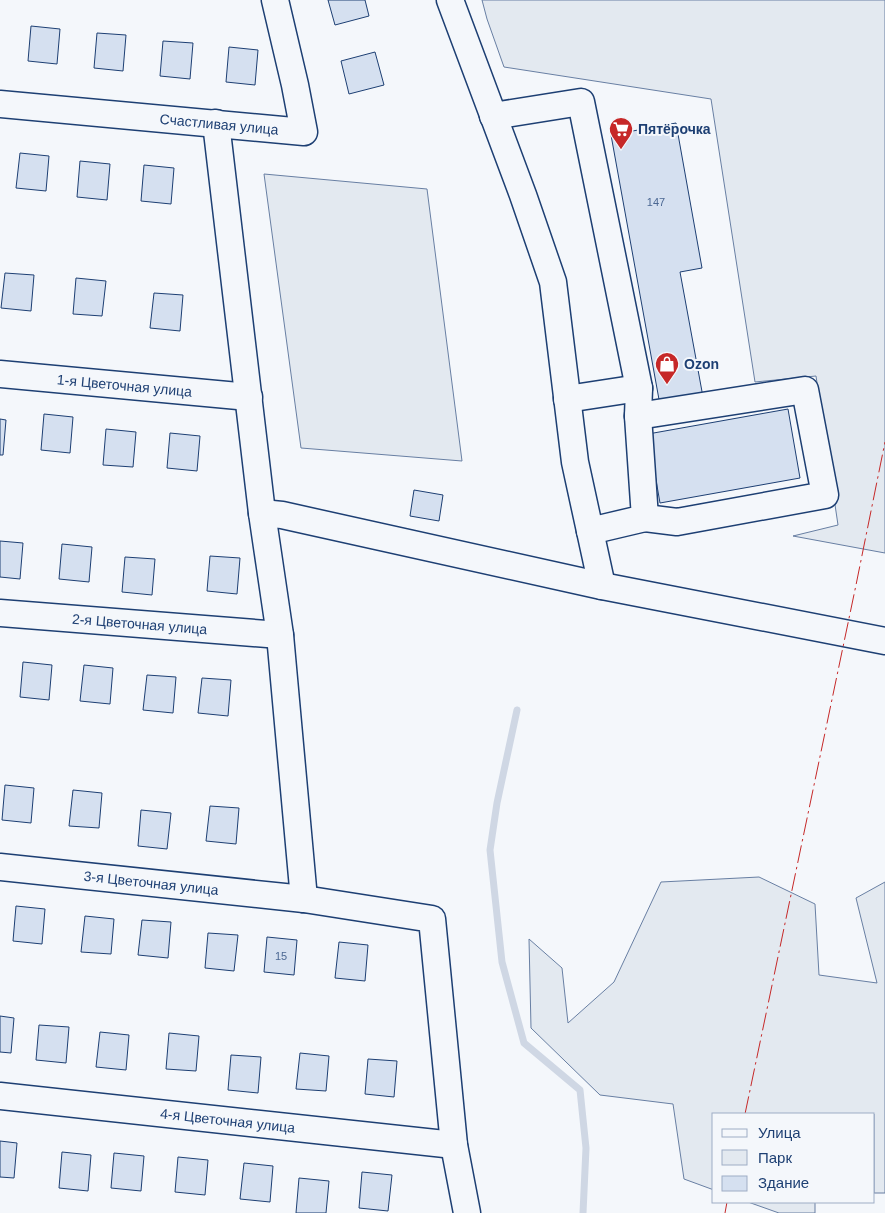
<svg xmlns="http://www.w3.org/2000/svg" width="885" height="1213" font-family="Arial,sans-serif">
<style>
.green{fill:#e3e9f0;stroke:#687fa3}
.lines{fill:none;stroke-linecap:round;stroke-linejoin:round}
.stream{stroke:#cfd7e4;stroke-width:7}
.building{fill:#d5e0f0;stroke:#1d3f73}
.minor-casing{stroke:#1d3f73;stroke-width:29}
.minor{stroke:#f4f7fb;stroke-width:26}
.power{stroke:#c62828;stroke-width:1;stroke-dasharray:18 4 2.5 4;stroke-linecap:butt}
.labels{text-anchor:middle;stroke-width:4;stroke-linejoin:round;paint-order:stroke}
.number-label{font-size:11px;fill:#4b6792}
.street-label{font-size:14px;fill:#1d3f73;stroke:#f4f7fb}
.poi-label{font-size:14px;font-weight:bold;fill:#1d3f73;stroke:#f4f7fb;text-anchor:start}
</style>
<rect width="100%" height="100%" fill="#f4f7fb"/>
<g class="green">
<path d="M482 0H885V553L793 536 838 525 816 376 755 382 711 99 504 67 487 19Z"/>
<path d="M264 174 427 189 462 461 301 448Z"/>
<path d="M759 877 815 904 819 975 877 983 856 898 885 882V1193H874V1114H714V1190L684 1179 673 1104 600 1095 531 1028 529 939 562 968 568 1023 614 982 661 882Z"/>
<path d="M748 1202H815V1213H779Z"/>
</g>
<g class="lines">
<path class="stream" d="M517 710 497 803 490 850 502 962 524 1043 580 1090 586 1148 583 1213"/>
</g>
<g class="building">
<path d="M328 0H365L369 16 335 25Z"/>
<path d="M31 26 60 29 57 64 28 61Z"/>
<path d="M97 33 126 35 123 71 94 68Z"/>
<path d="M163 41 193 43 190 79 160 76Z"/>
<path d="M229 47 258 50 255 85 226 82Z"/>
<path d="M375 52 384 85 349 94 341 61Z"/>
<path d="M676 123 702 268 680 272 703 397 660 405 611 135Z"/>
<path d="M20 153 49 156 46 191 16 188Z"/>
<path d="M80 161 110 164 107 200 77 197Z"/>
<path d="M144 165 174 168 171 204 141 201Z"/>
<path d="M5 273 34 275 31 311 1 308Z"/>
<path d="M76 278 106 281 102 316 73 314Z"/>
<path d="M154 293 183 295 180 331 150 328Z"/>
<path d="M788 409 800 478 660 503 648 434Z"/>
<path d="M44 414 73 417 70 453 41 450Z"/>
<path d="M0 419 6 420 3 455H0Z"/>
<path d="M106 429 136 432 133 467 103 465Z"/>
<path d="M170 433 200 436 197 471 167 468Z"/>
<path d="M414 490 443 495 439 521 410 516Z"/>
<path d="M0 541 23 543 20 579 0 577Z"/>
<path d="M62 544 92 547 89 582 59 579Z"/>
<path d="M210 556 240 558 237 594 207 591Z"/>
<path d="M125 557 155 559 152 595 122 592Z"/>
<path d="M23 662 52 665 49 700 20 697Z"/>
<path d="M84 665 113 668 110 704 80 701Z"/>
<path d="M147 675 176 677 173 713 143 710Z"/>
<path d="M202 678 231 680 228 716 198 713Z"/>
<path d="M5 785 34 788 31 823 2 820Z"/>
<path d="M73 790 102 793 99 828 69 826Z"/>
<path d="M210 806 239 808 236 844 206 841Z"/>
<path d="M141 810 171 813 167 849 138 846Z"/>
<path d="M16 906 45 909 42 944 13 941Z"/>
<path d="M85 916 114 919 111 954 81 952Z"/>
<path d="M142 920 171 922 168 958 138 955Z"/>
<path d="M208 933 238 935 234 971 205 968Z"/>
<path d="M267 937 297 940 294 975 264 972Z"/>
<path d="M339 942 368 945 365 981 335 978Z"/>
<path d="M0 1016 14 1018 11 1053 0 1052Z"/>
<path d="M39 1025 69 1027 66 1063 36 1060Z"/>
<path d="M100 1032 129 1035 126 1070 96 1067Z"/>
<path d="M169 1033 199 1036 196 1071 166 1069Z"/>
<path d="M300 1053 329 1056 326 1091 296 1089Z"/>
<path d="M231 1055 261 1057 258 1093 228 1090Z"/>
<path d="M368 1059 397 1061 394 1097 365 1094Z"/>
<path d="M0 1141 17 1143 14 1178 0 1177Z"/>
<path d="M62 1152 91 1155 88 1191 59 1188Z"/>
<path d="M114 1153 144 1156 141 1191 111 1188Z"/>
<path d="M178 1157 208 1160 205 1195 175 1192Z"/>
<path d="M244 1163 273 1166 270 1202 240 1199Z"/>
<path d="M362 1172 392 1175 388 1211 359 1208Z"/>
<path d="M299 1178 329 1181 326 1213H296Z"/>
</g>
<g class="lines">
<g class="minor-casing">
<g id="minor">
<path d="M450 0 523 195 553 282 575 462 602 586"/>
<path id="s1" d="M0 104 304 132 295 85 275 0"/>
<path d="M493 116 581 102 639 388 638 416 645 518 590 531"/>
<path d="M216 123 262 513 280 635 304 899"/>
<path id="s2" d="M0 374 249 397"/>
<path d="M567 399 639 388"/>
<path d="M638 416 805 390 825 495 677 522 645 518"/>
<path d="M262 513 282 515 602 586 885 641"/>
<path id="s3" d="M0 613 280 635"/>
<path id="s4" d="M0 867 304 899 432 919 454 1145 467 1213"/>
<path id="s5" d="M0 1096 454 1145"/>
</g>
</g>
<use href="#minor" class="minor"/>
<g class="power">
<path d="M745 1114 856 585 885 442"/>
<path d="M725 1213 727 1202"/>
</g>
</g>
<defs>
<g id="supermarket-pin" transform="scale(1.25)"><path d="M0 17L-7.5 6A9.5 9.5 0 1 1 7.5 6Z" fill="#c62828" stroke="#f4f7fb"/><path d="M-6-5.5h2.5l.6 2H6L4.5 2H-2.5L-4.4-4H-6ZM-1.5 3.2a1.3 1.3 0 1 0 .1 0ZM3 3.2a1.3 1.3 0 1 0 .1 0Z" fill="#fff"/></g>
<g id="shop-pin" transform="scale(1.25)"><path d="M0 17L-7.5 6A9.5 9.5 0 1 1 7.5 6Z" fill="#c62828" stroke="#f4f7fb"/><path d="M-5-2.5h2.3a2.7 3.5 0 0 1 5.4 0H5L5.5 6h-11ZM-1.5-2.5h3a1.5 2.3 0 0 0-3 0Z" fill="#fff"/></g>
</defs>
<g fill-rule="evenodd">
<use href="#supermarket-pin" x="621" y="129"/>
<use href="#shop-pin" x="667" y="364"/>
</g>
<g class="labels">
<g class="number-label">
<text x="656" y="206">147</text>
<text x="281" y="960">15</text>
</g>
<g class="street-label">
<text dy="5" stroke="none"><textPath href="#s1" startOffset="220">Счастливая улица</textPath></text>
<text dy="5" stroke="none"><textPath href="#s2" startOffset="125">1-я Цветочная улица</textPath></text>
<text dy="5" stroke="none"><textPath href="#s3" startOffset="140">2-я Цветочная улица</textPath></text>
<text dy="5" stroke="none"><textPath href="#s4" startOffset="152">3-я Цветочная улица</textPath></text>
<text dy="5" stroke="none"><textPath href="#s5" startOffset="229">4-я Цветочная улица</textPath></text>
</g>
<g class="poi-label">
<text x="638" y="134">Пятёрочка</text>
<text x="684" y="369">Ozon</text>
</g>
</g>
<rect x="712" y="1113" width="162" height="90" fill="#f4f7fb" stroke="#9eadc5"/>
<rect x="722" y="1129" width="25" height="8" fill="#f4f7fb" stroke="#9eadc5"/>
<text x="758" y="1138" font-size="15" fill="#1d3f73">Улица</text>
<rect x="722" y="1150" width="25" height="15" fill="#e3e9f0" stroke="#9eadc5"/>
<text x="758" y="1163" font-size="15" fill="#1d3f73">Парк</text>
<rect x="722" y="1176" width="25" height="15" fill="#d5e0f0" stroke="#9eadc5"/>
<text x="758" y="1188" font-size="15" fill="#1d3f73">Здание</text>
</svg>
